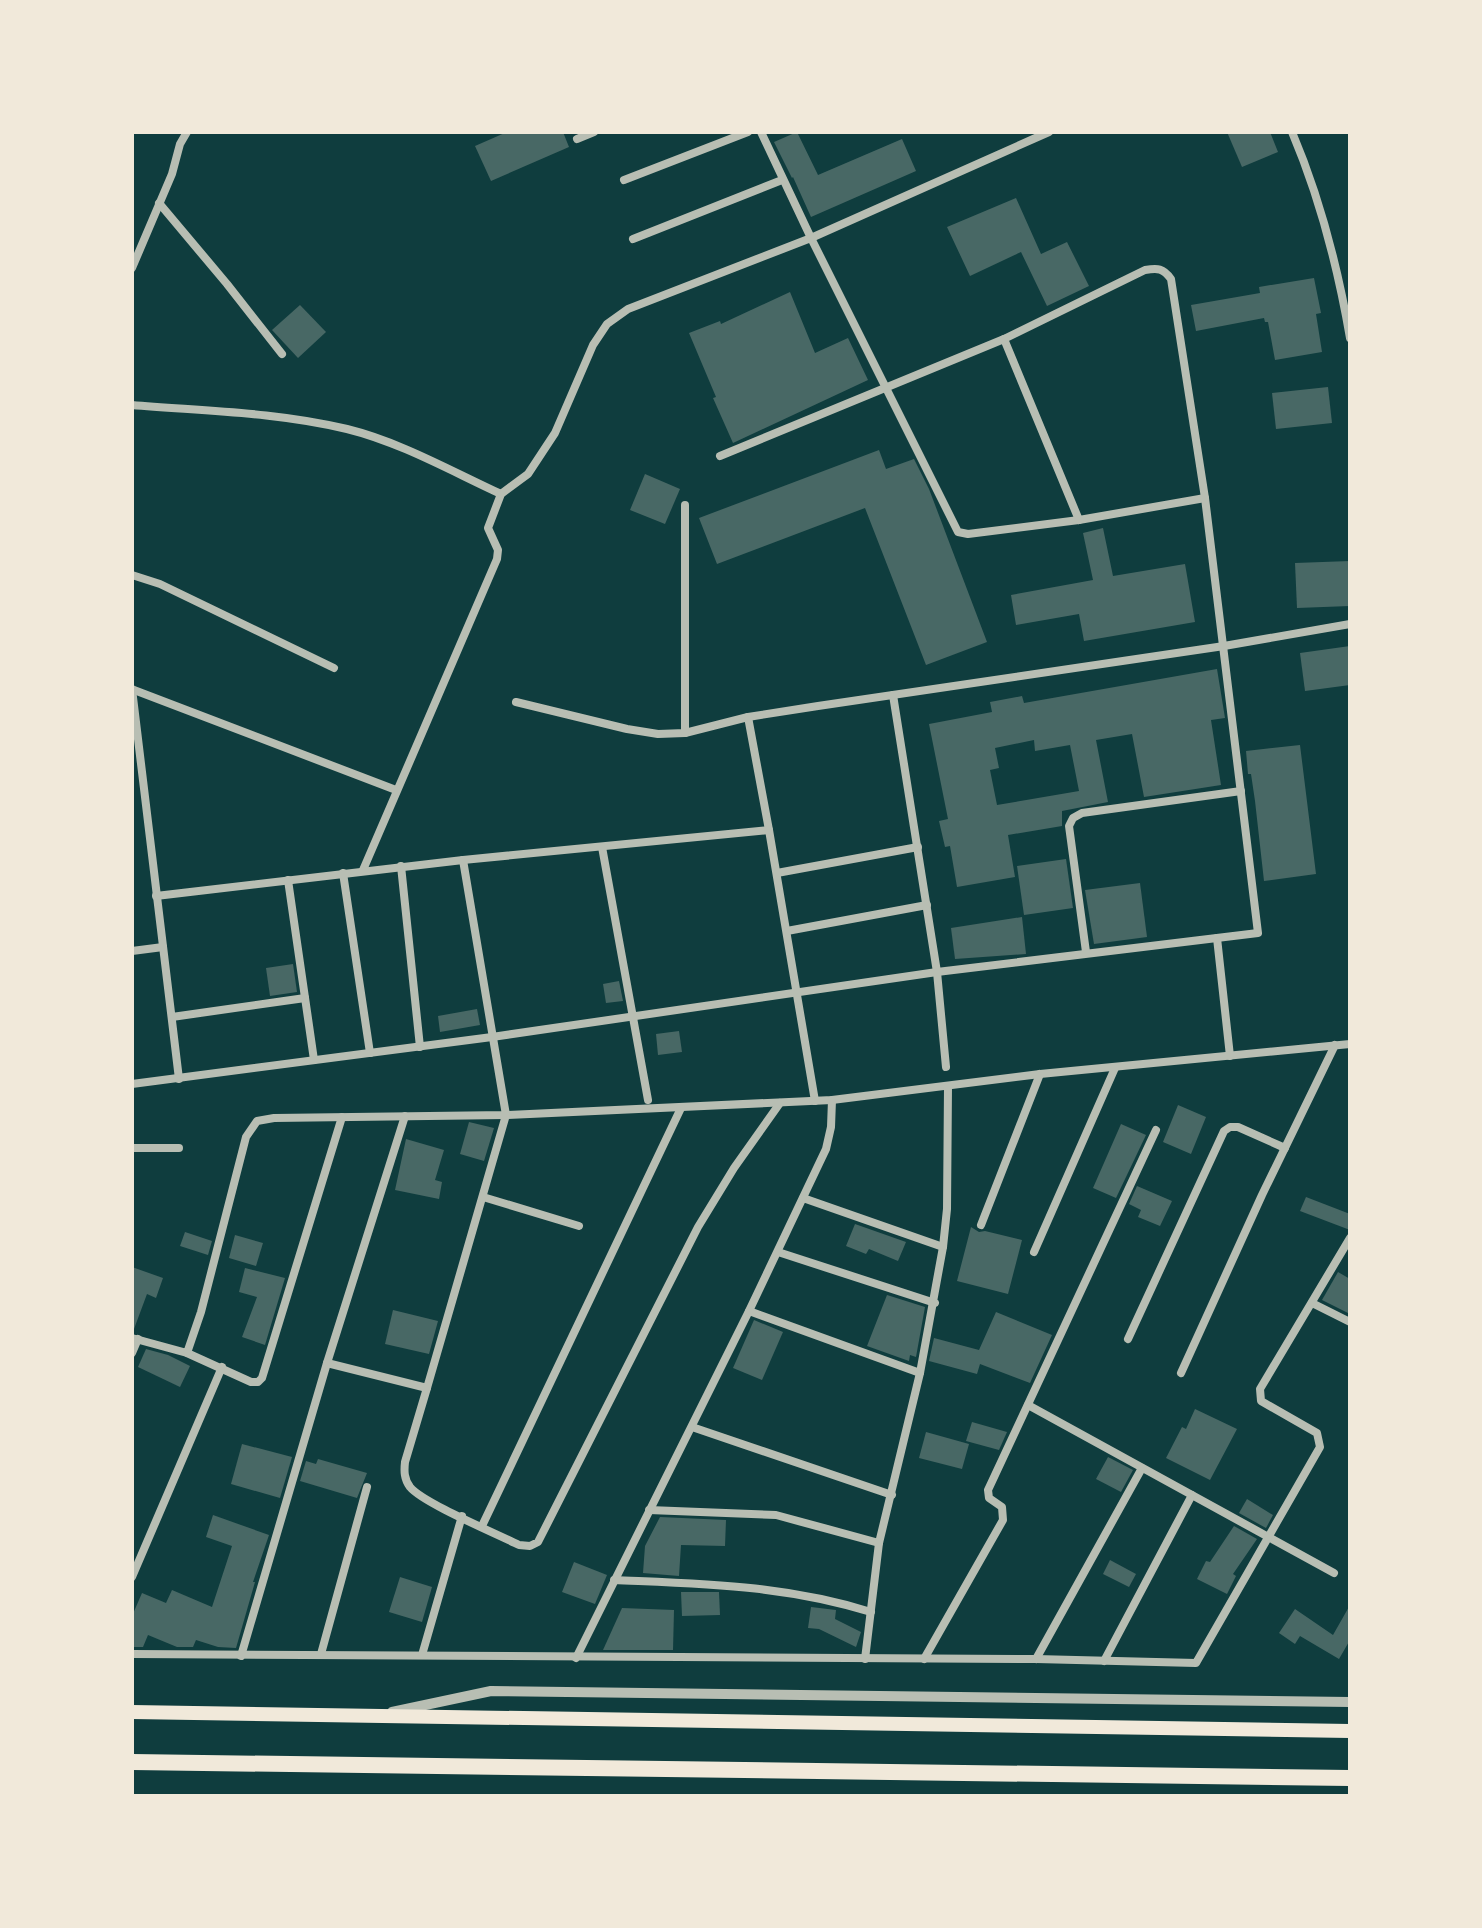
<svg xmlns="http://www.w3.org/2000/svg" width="1482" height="1928" font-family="'Open Sans',sans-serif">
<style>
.building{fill:#486865;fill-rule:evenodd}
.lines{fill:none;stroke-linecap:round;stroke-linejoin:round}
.minor{stroke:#b8beb3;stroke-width:8}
.tertiary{stroke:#b8beb3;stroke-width:10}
.trunk{stroke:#f1e9da;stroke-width:14}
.motorway{stroke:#f1e9da;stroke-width:16}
</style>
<rect width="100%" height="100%" fill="#0f3d3e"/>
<g class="building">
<path d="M507 132H563L569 147 491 181 475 146Z"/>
<path d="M797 132 818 175 902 139 916 171 811 217 793 177 792 178 774 142Z"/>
<path d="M1227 132H1270L1278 152 1242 167Z"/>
<path d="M1016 198 1041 254 1067 242 1089 286 1047 306 1021 252 970 276 947 227Z"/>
<path d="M1314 278 1321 313 1316 314 1322 352 1275 360 1268 322H1265L1264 318 1196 331 1191 305 1260 293 1259 287Z"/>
<path d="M790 292 815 353 848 338 868 380 733 443 713 398 716 397 689 333 720 321 721 324Z"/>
<path d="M300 305 326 332 298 358 272 330Z"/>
<path d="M1328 387 1332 423 1276 429 1272 393Z"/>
<path d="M879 450 886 469 914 459 929 489 987 642 926 665 865 508 717 564 699 518Z"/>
<path d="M645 474 680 489 665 524 630 510Z"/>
<path d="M1103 528 1113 576 1185 564 1195 622 1084 641 1079 614 1016 625 1011 595 1093 580 1083 533Z"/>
<path d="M1350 561V606L1297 608 1295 563Z"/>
<path d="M1350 646V685L1305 691 1300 653Z"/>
<path d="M1217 669 1225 718 1211 720 1221 785 1144 797 1132 734 1096 740 1108 802 1062 811V826L1008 835 1015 877 957 887 950 846 945 847 939 821 948 819 929 724 992 712 990 702 1022 696 1024 703ZM1034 740 1035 751 1070 745 1079 791 997 805 990 770 999 768 995 748Z"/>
<path d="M1300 745 1316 874 1264 881 1255 801 1251 774H1248L1246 751Z"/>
<path d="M1066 859 1073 908 1024 915 1017 866Z"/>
<path d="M1140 883 1147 937 1094 944 1085 890Z"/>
<path d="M1022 917 1026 954 955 959 951 928Z"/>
<path d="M293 964 297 992 270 996 266 968Z"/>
<path d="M619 981 623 1001 606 1003 603 984Z"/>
<path d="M477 1009 480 1025 440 1032 438 1016Z"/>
<path d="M679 1031 682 1052 658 1055 656 1034Z"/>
<path d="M1178 1105 1206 1117 1191 1154 1163 1142Z"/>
<path d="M469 1122 494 1128 484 1161 460 1154Z"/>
<path d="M1121 1124 1146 1135 1116 1198 1093 1188Z"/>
<path d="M406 1139 444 1150 435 1180 442 1182 439 1199 395 1190Z"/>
<path d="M1137 1186 1172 1201 1160 1226 1138 1217 1141 1210 1129 1204Z"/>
<path d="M1306 1197 1350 1214V1230L1300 1211Z"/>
<path d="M855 1224 906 1242 898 1261 869 1249 866 1254 846 1246Z"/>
<path d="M971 1227 979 1232 985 1231 1022 1240 1008 1294 957 1281Z"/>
<path d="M185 1232 212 1241 208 1255 180 1246Z"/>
<path d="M235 1235 263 1243 256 1266 229 1258Z"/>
<path d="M132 1267 163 1278 156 1298 147 1294 134 1329Z"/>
<path d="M245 1268 285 1278 265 1345 242 1337 257 1297 239 1292Z"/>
<path d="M1338 1272 1350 1279V1314L1322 1300Z"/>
<path d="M887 1295 925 1307 916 1357 910 1355 909 1361 867 1346Z"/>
<path d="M393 1310 438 1321 429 1354 385 1344Z"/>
<path d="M996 1312 1052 1335 1030 1383 980 1364 977 1374 929 1361 934 1338 979 1350Z"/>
<path d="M754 1320 783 1332 762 1380 733 1368Z"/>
<path d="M146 1349 168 1355 190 1366 180 1387 138 1367Z"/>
<path d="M1195 1409 1237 1429 1210 1480 1166 1458 1182 1427 1186 1429Z"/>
<path d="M972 1422 1007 1432 999 1450 966 1441Z"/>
<path d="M926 1432 969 1444 962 1469 919 1458Z"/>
<path d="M242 1444 292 1457 280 1498 231 1484Z"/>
<path d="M1108 1457 1133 1470 1121 1492 1096 1479Z"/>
<path d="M318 1459 367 1473 357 1498 300 1481 306 1461 316 1464Z"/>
<path d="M1247 1499 1273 1515 1266 1528 1239 1513Z"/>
<path d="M213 1515 269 1535 253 1582H255L236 1648 218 1647 196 1640 193 1647H177L148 1635 143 1647H132V1616L142 1593 166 1603 172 1590 212 1607 232 1546 206 1537Z"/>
<path d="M660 1517 726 1520 725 1546 681 1545 679 1576 643 1573 645 1546Z"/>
<path d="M1234 1526 1257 1539 1233 1574 1236 1576 1227 1594 1197 1579 1206 1561 1210 1562Z"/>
<path d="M1110 1560 1136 1574 1129 1587 1103 1574Z"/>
<path d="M574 1562 607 1575 595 1604 562 1592Z"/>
<path d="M400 1577 432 1587 422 1622 389 1612Z"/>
<path d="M681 1592H719L720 1615 682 1616Z"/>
<path d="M1350 1605V1640L1339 1659 1300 1636 1295 1644 1279 1633 1295 1609 1333 1635Z"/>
<path d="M811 1607 836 1610 835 1619 861 1632 856 1647 819 1629 808 1628Z"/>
<path d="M622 1608 674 1610 673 1650H603Z"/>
</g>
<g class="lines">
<g class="minor">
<path d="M761 132 811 238 958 532 968 534 1079 520 1205 498"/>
<path d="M1292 132C1320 198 1338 268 1350 338"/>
<path d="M577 139 594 132"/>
<path d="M624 180 748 132"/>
<path d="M159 203 227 284 282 354"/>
<path d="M633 239 782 180"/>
<path d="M132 268 172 174 180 144 187 132"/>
<path d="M1004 339 1079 520"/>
<path d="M132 405C203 411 277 412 347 429 400 442 451 471 501 494"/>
<path d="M132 575 160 584 334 668"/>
<path d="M132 689 179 1079"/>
<path d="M134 690 396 790"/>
<path d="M893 695 937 972 946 1067"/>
<path d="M516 702 627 729 658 734 685 733 748 717 818 706 1224 646 1350 624"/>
<path d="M685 733V505"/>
<path d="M769 830 815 1101"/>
<path d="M602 847 648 1100"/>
<path d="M463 860 769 830 748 717"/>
<path d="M401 866 420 1047"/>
<path d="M363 870 497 559 498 550 488 528 501 494 528 474 555 433 593 345 607 324 628 309 811 238 1049 132"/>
<path d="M343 873 370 1053"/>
<path d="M777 873 918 847"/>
<path d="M288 880 314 1060"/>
<path d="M156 896 463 860 506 1115 427 1388 327 1363"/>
<path d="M787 931 927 905"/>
<path d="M1217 938 1230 1056"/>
<path d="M132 951 163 947"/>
<path d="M1086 952 1069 826 1073 818 1082 813 1241 791"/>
<path d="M172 1017 305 998"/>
<path d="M132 1084 492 1037 937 972 1258 933 1205 498 1171 279C1163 268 1158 268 1145 270L1004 339 720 456"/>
<path d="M132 1148H179"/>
<path d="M483 1197 579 1226"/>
<path d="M803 1198 943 1247"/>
<path d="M981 1225 1040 1074"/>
<path d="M778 1252 935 1303"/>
<path d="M1034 1252 1115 1068"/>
<path d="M1312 1303 1350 1322"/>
<path d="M749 1311 920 1373"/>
<path d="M132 1338 187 1353 201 1312 246 1137 257 1121 274 1118 506 1115 832 1100 1040 1074 1350 1044"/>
<path d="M1128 1339 1224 1131 1230 1127H1238L1285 1148"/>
<path d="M132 1353 138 1339"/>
<path d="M187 1353 251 1382H258L262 1378 342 1117"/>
<path d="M1181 1373 1262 1195 1335 1045"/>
<path d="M427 1388 405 1462C404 1471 404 1479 410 1487 423 1503 495 1533 519 1545L530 1546 538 1542 698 1227 734 1168 780 1103"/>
<path d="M1028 1405 1334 1573"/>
<path d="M692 1427 892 1495"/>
<path d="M649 1510 776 1515 879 1543"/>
<path d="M482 1526 681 1108"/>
<path d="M132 1577 222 1367"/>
<path d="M614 1580C704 1584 784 1585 871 1612"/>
<path d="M132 1654 1036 1659 1196 1663 1320 1447 1317 1433 1261 1401 1260 1389 1350 1238"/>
<path d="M321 1654 367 1487"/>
<path d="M422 1655 462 1516"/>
<path d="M241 1656 327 1363 405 1116"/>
<path d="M576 1658 749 1311 826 1149 831 1127 832 1100"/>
<path d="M865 1659 879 1543 920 1373 943 1247 947 1209 948 1087"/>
<path d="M924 1659 1003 1520 1002 1507 989 1498 988 1490 1156 1130"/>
<path d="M1036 1659 1142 1468"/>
<path d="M1104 1661 1192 1495"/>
</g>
<path class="tertiary" d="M392 1712 491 1691 1350 1702"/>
<path class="trunk" d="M132 1712 1350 1731"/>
<path class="motorway" d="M132 1762 1350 1778"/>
</g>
<rect width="1482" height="1928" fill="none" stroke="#f1e9da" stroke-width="268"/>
</svg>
